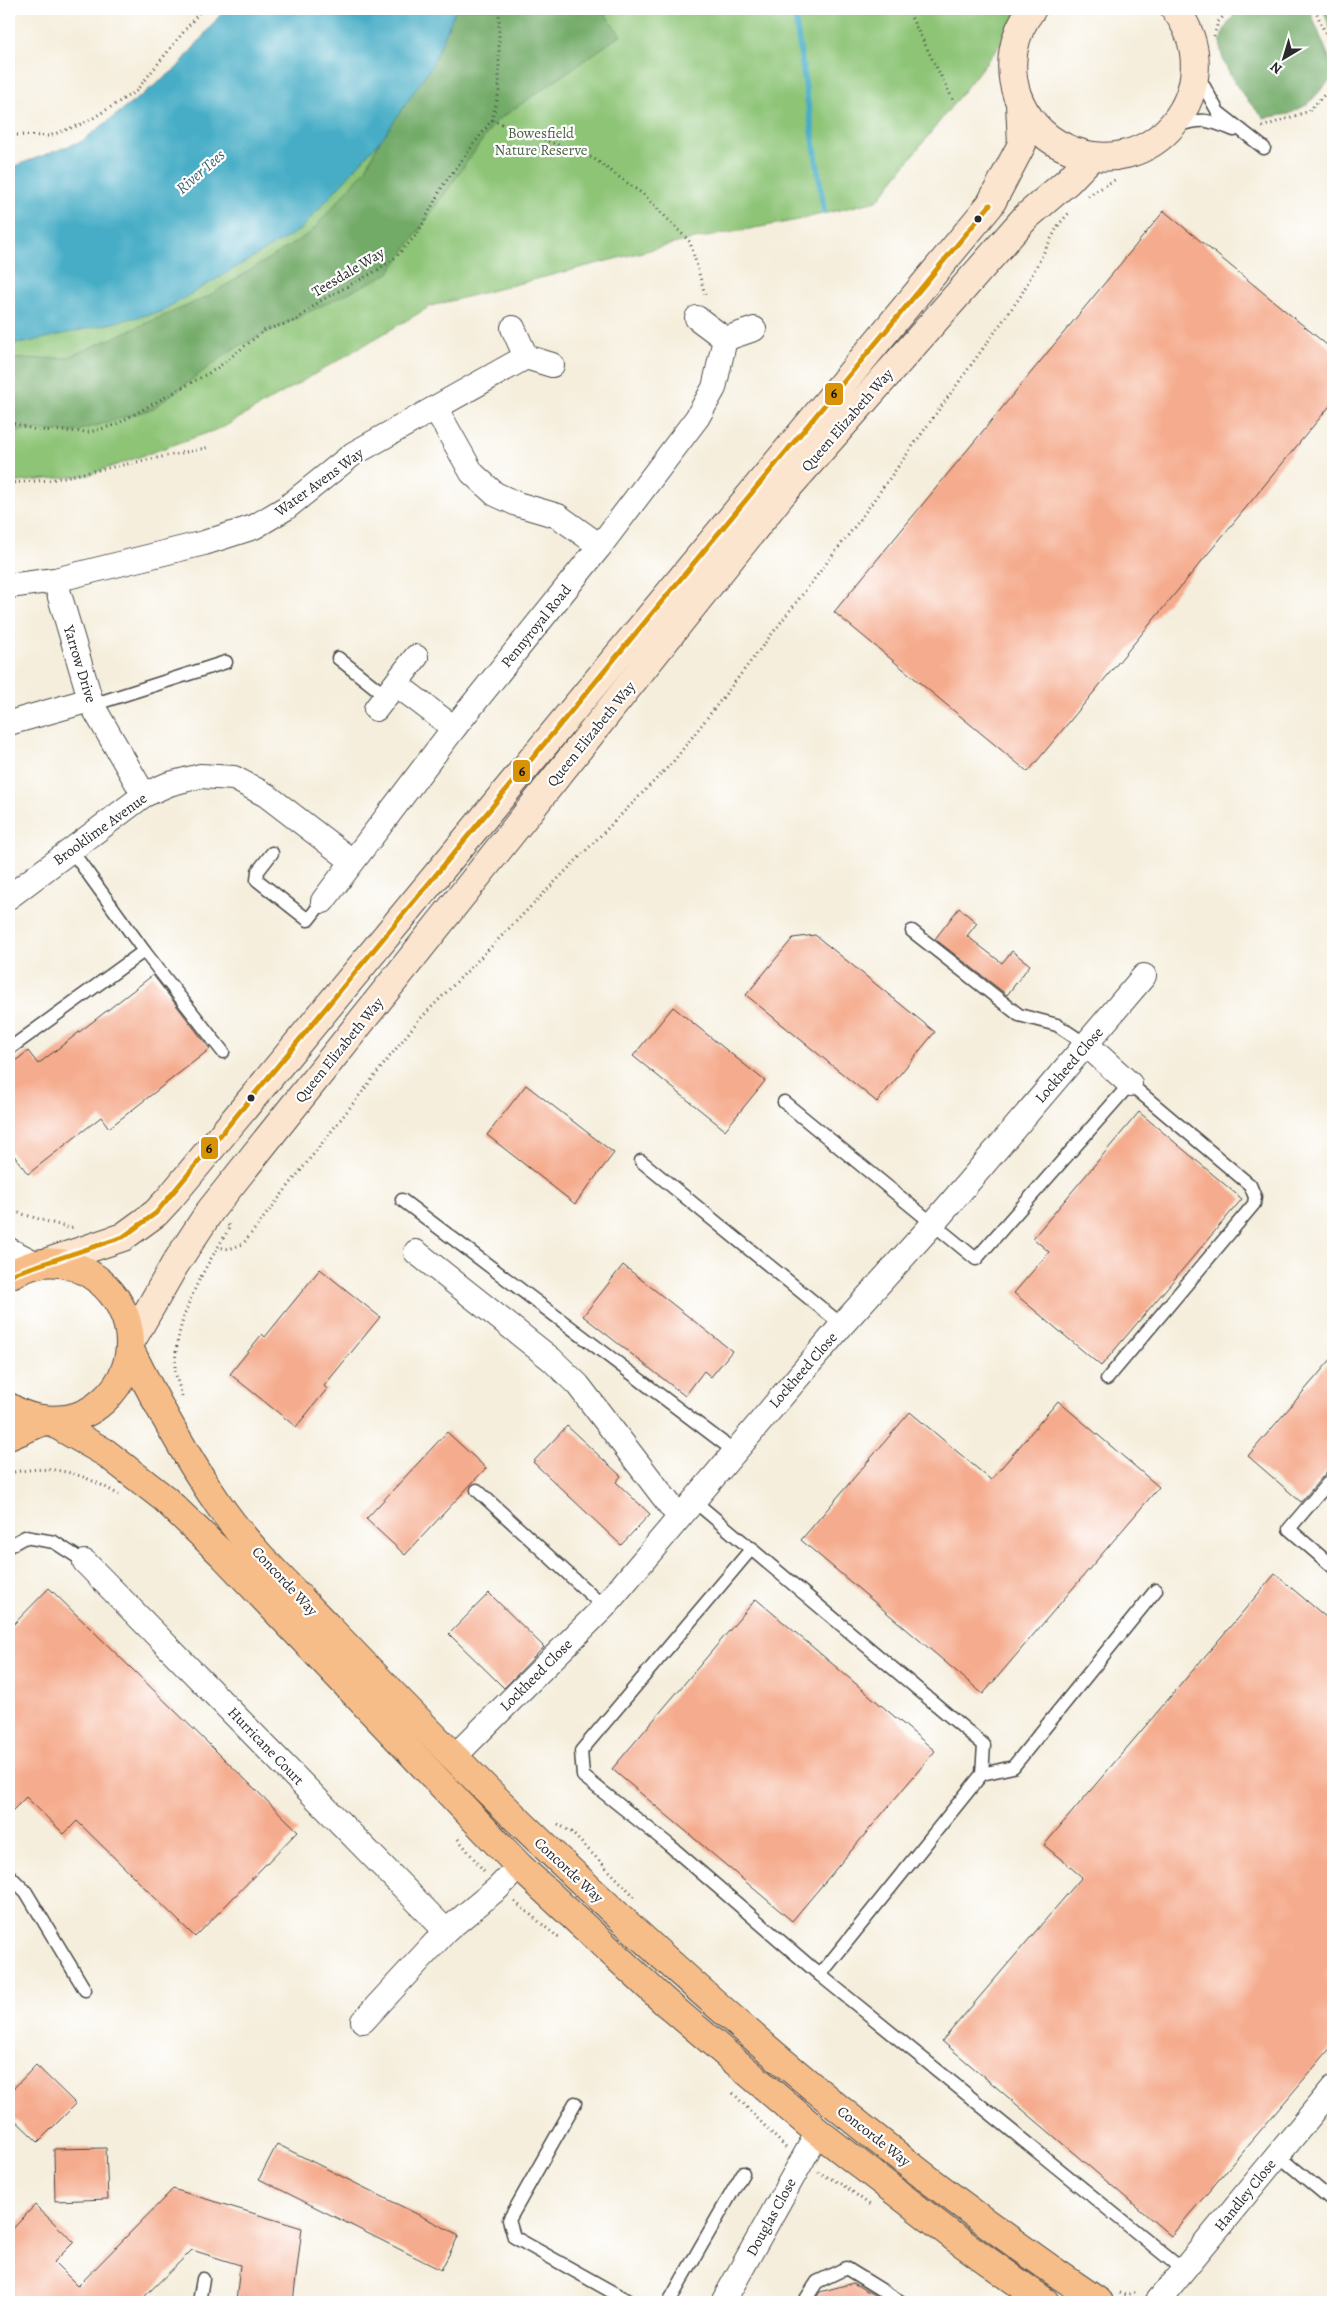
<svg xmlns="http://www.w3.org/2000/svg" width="1342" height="2311" font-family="Alegreya,serif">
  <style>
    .green { fill: #8dc476; stroke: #5c7850 }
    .forest { fill: #72aa67; stroke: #4e6a49 }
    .water { fill: #46adc6; stroke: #386c78 }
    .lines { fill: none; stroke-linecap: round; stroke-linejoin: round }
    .stream { stroke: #46adc6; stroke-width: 6 }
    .building { fill: #f5ab8d }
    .lane-casing { stroke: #494846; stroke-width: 15 }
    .street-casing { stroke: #494846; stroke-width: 26 }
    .secondary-casing { stroke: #494846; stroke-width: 30 }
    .primary-casing { stroke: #494846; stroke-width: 30 }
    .path { stroke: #494846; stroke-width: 3; stroke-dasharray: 1 4; stroke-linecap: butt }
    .lane { stroke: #fff; stroke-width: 12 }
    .street { stroke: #fff; stroke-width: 24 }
    .secondary { stroke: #fce5cf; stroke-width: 28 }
    .primary { stroke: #f7bd88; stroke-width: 28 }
    .bus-1-casing { stroke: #fff; stroke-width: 9 }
    .bus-1 { stroke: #d89406; stroke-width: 5 }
    .bus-dot { fill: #2b2b2b; stroke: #fff; stroke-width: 2 }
    .labels { text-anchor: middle; stroke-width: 4.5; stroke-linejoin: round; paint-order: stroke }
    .park-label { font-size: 15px; fill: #4d6145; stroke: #fff }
    .street-label { font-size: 15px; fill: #2b2b2b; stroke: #fff }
    .water-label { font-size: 16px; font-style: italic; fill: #365f69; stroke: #fff }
    .line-badge { stroke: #fff; stroke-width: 2 }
    .pale-badge-label { font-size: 14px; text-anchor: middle; font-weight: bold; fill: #111 }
  </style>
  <rect width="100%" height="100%" fill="#fff"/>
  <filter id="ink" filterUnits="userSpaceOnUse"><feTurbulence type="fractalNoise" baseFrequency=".02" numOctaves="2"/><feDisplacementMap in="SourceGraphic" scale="10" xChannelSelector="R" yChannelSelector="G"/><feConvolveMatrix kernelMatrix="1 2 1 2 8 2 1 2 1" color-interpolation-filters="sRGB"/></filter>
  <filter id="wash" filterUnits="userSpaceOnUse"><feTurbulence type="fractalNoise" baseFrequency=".0096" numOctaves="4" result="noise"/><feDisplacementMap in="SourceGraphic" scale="20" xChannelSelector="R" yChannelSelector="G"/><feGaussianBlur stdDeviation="1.12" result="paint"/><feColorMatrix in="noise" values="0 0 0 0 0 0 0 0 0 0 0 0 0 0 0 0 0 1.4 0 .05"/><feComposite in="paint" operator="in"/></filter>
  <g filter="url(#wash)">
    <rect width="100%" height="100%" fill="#f5eedc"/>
    <!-- green -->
    <path class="green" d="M456,9H1028L877,201L793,221L689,240L431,306L224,427L88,475L9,483V343H24Z"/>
    <!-- forest -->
    <g class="forest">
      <path d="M442,9H601L621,35L495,122L389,273L233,349L152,409L74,432L27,430L9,432V359L66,358L207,297L310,233L366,169Z"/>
      <path d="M1239,9H1309L1333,67V77L1308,104L1289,114L1264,118C1247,102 1216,64 1221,39C1223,28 1233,17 1239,9Z"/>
      <path d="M1323,9H1333V36Z"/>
    </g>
    <!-- water -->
    <path class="water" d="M225,9H456L432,65L384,136L300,230L160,312L24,343H9V168L82,141L177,68Z"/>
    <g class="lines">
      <!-- stream -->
      <path class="stream" d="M794,9L824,211"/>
    </g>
    <g id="blocks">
      <!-- building -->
      <g class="building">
        <path d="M1164,211L1333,350V402L1028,772L834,612Z"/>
        <path d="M959,908L977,923L967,936L1002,963L1012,951L1030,965L1007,995L935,939Z"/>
        <path d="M815,935L935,1032L877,1102L746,995L793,938Z"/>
        <path d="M153,975L210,1049L109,1128L101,1117L28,1174L9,1149V1066L28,1051L38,1064Z"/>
        <path d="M673,1007L765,1081L725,1130L633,1056Z"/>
        <path d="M526,1085L614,1153L575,1204L487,1135Z"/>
        <path d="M1139,1112L1242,1199L1101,1366L1014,1293L1049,1252L1033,1238Z"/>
        <path d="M623,1265L732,1351L711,1377L704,1371L685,1396L583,1316Z"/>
        <path d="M320,1269L380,1317L324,1386L327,1389L296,1427L230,1374L262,1334L265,1337Z"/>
        <path d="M1333,1357V1464L1301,1502L1248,1456Z"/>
        <path d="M1058,1401L1159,1487L983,1694L801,1540L910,1412L991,1480Z"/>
        <path d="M567,1426L621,1476L616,1482L650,1514L621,1545L533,1462Z"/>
        <path d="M447,1432L486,1468L405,1555L366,1519Z"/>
        <path d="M1275,1574L1333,1623V2045L1171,2236L942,2041L1082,1877L1044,1845Z"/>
        <path d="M49,1588L298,1831L195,1937L77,1821L64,1834L26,1797L9,1814V1629Z"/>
        <path d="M489,1593L544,1647L504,1688L449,1634Z"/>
        <path d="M756,1599L935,1751L792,1921L612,1769Z"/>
        <path d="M36,2065L76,2104L38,2142L9,2114V2093Z"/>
        <path d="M277,2144L459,2235L441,2270L259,2179Z"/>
        <path d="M106,2148L108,2199L55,2201L54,2149Z"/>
        <path d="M173,2189L302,2228L293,2302H236L240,2265L192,2250L139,2302H9V2233L35,2205L74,2242L54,2262L78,2286Z"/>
        <path d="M853,2283L886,2302H814L820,2292Z"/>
      </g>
    </g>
  </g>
  <g filter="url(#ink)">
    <use href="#blocks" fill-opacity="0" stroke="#494846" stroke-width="1"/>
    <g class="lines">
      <!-- lane casing -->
      <g class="lane-casing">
        <g id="lane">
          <path d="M1197,74L1218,112L1264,148"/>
          <path d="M1174,126C1204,118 1206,119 1234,130"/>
          <path d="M338,658L386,696"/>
          <path d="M92,705L226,662"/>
          <path d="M71,850L144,951L223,1052"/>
          <path d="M272,853L258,871L257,880L308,920L323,901"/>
          <path d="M912,931L1019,1015L1057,1025L1087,1045"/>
          <path d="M9,1049L144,951"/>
          <path d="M784,1102L976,1259L1130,1084L1250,1185L1255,1197L1254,1204L1107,1379"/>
          <path d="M641,1161L842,1325"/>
          <path d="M402,1200L734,1451"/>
          <path d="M1333,1477L1289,1529L1333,1567"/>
          <path d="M477,1490L604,1607"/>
          <path d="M693,1500L984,1745L982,1774L820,1975L1183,2270"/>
          <path d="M9,1546L25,1537L54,1542L85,1562"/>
          <path d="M752,1548L581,1751L583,1776L668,1844L820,1975"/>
          <path d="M982,1774L1013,1767L1156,1590"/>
          <path d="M9,1875L26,1892L85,1990"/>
          <path d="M575,2103L509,2220L514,2237L630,2302"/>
          <path d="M1278,2155L1333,2201"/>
          <path d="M199,2302L203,2279"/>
          <path d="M669,2302L743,2173"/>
          <path d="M804,2302L817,2282L846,2268L901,2302"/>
        </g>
      </g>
      <!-- street casing -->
      <g class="street-casing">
        <g id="street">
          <path d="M697,318L725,339L754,329"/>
          <path d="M513,328L526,357"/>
          <path d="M436,409L472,473L495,494L517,504L558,516L600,546"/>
          <path d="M55,580L92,705L144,795"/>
          <path d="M9,586L55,580L204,543L254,527L286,508L353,454L526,357L552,365"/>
          <path d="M396,684L454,728"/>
          <path d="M376,709L416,657"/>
          <path d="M9,723L90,700"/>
          <path d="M9,897L144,795L169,784L200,776L234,778L266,795L352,861"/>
          <path d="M323,901L454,728L600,546L697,418L714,388L725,339"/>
          <path d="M1087,1045L1130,1084"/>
          <path d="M9,1250L37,1264"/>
          <path d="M416,1252L551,1359L578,1385L679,1517"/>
          <path d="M85,1562L446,1931"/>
          <path d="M454,1757L604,1607L842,1325L932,1225L1144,976"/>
          <path d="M363,2021L446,1931L498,1888L519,1866"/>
          <path d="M723,2302L818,2132"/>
          <path d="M1157,2302L1333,2088"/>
        </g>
      </g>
      <!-- secondary casing -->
      <g class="secondary-casing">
        <g id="secondary">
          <path d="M1032,9C1013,33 1007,65 1017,95C1025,117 1042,137 1064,147C1151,189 1234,86 1175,9"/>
          <path d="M48,1262L123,1237L156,1213L169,1199L990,205L1022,144L1020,104"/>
          <path d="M130,1343L174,1266L210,1211L782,494L1026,217L1068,181L1092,156"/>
        </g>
      </g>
      <!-- primary casing -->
      <g class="primary-casing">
        <g id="primary">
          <path d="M9,1275C18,1271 28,1266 37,1264C54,1260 73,1264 88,1273C135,1301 146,1363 103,1401C93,1410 80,1417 66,1419C44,1421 28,1419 9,1407"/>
          <path d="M130,1350C157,1404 185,1456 219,1505C250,1550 292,1589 329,1628C380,1681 431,1734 483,1786C673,1974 877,2153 1099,2302"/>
          <path d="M50,1421L106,1453L165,1499L223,1555L519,1866L664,2001L818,2132L954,2237L1045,2302"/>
          <path d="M9,1436L44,1421"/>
        </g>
      </g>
      <!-- path -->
      <g class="path">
        <path d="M907,9L953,100"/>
        <path d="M1315,9L1333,52"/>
        <path d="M1214,36L1218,22L1230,9"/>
        <path d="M492,120L593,158L644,195L690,242L706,298"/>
        <path d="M1262,127L1309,111L1325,94L1333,92"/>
        <path d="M9,129L17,135L49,136L87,122L136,91L202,9"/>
        <path d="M1088,196L1116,179"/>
        <path d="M9,422L36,430L90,432L115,425L216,369L265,330L295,321L320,301L376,271L396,257L418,233L443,185L492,120L499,92V9"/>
        <path d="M9,483L50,480L210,447"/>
        <path d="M9,1210L69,1228L73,1227"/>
        <path d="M228,1225L230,1227L218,1247L229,1249L243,1244L417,1022L673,762L856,525L1020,297L1059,224L1070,212"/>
        <path d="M182,1396C180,1388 176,1378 175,1370C175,1325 195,1284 218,1247"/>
        <path d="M9,1473C53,1464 81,1472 119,1495"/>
        <path d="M558,1824L571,1832L635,1897"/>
        <path d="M458,1839L484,1871"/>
        <path d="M515,1902L560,1939"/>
        <path d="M733,2093L786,2148"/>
        <path d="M818,2172L843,2185L870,2205"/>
        <path d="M1119,2293L1125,2295L1137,2292"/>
      </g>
      <!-- lane -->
      <use href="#lane" class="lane"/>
      <!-- street -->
      <use href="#street" class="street"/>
      <!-- secondary -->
      <use href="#secondary" class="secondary"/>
      <!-- primary -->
      <use href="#primary" class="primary"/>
      <!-- bus-1 casing -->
      <g class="bus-1-casing">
        <path id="bus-1" d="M9,1275L123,1237L156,1213L990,205"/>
      </g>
      <!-- bus-1 -->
      <use href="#bus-1" class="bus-1"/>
    </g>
  </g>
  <!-- markers -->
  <g class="bus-dot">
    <circle cx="978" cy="219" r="4.5"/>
    <circle cx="251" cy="1098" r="4.5"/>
  </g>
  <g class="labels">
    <!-- park labels -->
    <g class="park-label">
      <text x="541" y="138">Bowesfield<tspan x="541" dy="17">Nature Reserve</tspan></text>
    </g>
    <!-- street labels -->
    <g class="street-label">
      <text transform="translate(348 272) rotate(-31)" y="5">Teesdale Way</text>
      <text transform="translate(847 420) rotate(-49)" y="5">Queen Elizabeth Way</text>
      <text transform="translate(319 482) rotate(-36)" y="5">Water Avens Way</text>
      <text transform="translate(536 626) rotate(-51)" y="5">Pennyroyal Road</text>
      <text transform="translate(80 664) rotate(73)" y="5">Yarrow Drive</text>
      <text transform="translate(591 734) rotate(-51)" y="5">Queen Elizabeth Way</text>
      <text transform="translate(100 829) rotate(-36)" y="5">Brooklime Avenue</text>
      <text transform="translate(339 1050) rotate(-51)" y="5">Queen Elizabeth Way</text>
      <text transform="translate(1069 1065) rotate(-49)" y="5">Lockheed Close</text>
      <text transform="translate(803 1370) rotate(-49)" y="5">Lockheed Close</text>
      <text transform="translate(285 1581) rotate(47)" y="5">Concorde Way</text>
      <text transform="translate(536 1675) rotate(-45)" y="5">Lockheed Close</text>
      <text transform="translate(266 1746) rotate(46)" y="5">Hurricane Court</text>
      <text transform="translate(569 1870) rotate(43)" y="5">Concorde Way</text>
      <text transform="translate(874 2136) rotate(38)" y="5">Concorde Way</text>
      <text transform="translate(1245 2195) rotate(-51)" y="5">Handley Close</text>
      <text transform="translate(771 2217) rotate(-61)" y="5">Douglas Close</text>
    </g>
    <!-- water labels -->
    <g class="water-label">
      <text transform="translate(200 171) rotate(-41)" y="6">River Tees</text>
    </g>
  </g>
  <g class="line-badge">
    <rect x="824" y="382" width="20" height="24" rx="5" fill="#d89406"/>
    <rect x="512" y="759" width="19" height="24" rx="5" fill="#d89406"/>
    <rect x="200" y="1136" width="19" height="24" rx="5" fill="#d89406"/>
  </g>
  <g class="pale-badge-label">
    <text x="834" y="398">6</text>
    <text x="522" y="776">6</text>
    <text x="209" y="1153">6</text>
  </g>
  <!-- margin -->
  <rect width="1342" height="2311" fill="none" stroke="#fff" stroke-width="30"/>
  <!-- north arrow -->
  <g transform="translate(1284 58) rotate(218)" stroke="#ffffff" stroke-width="4" paint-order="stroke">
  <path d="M0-4L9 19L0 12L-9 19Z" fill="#2b2b2b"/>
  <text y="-8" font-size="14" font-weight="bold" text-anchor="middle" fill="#2b2b2b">N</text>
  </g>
</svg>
